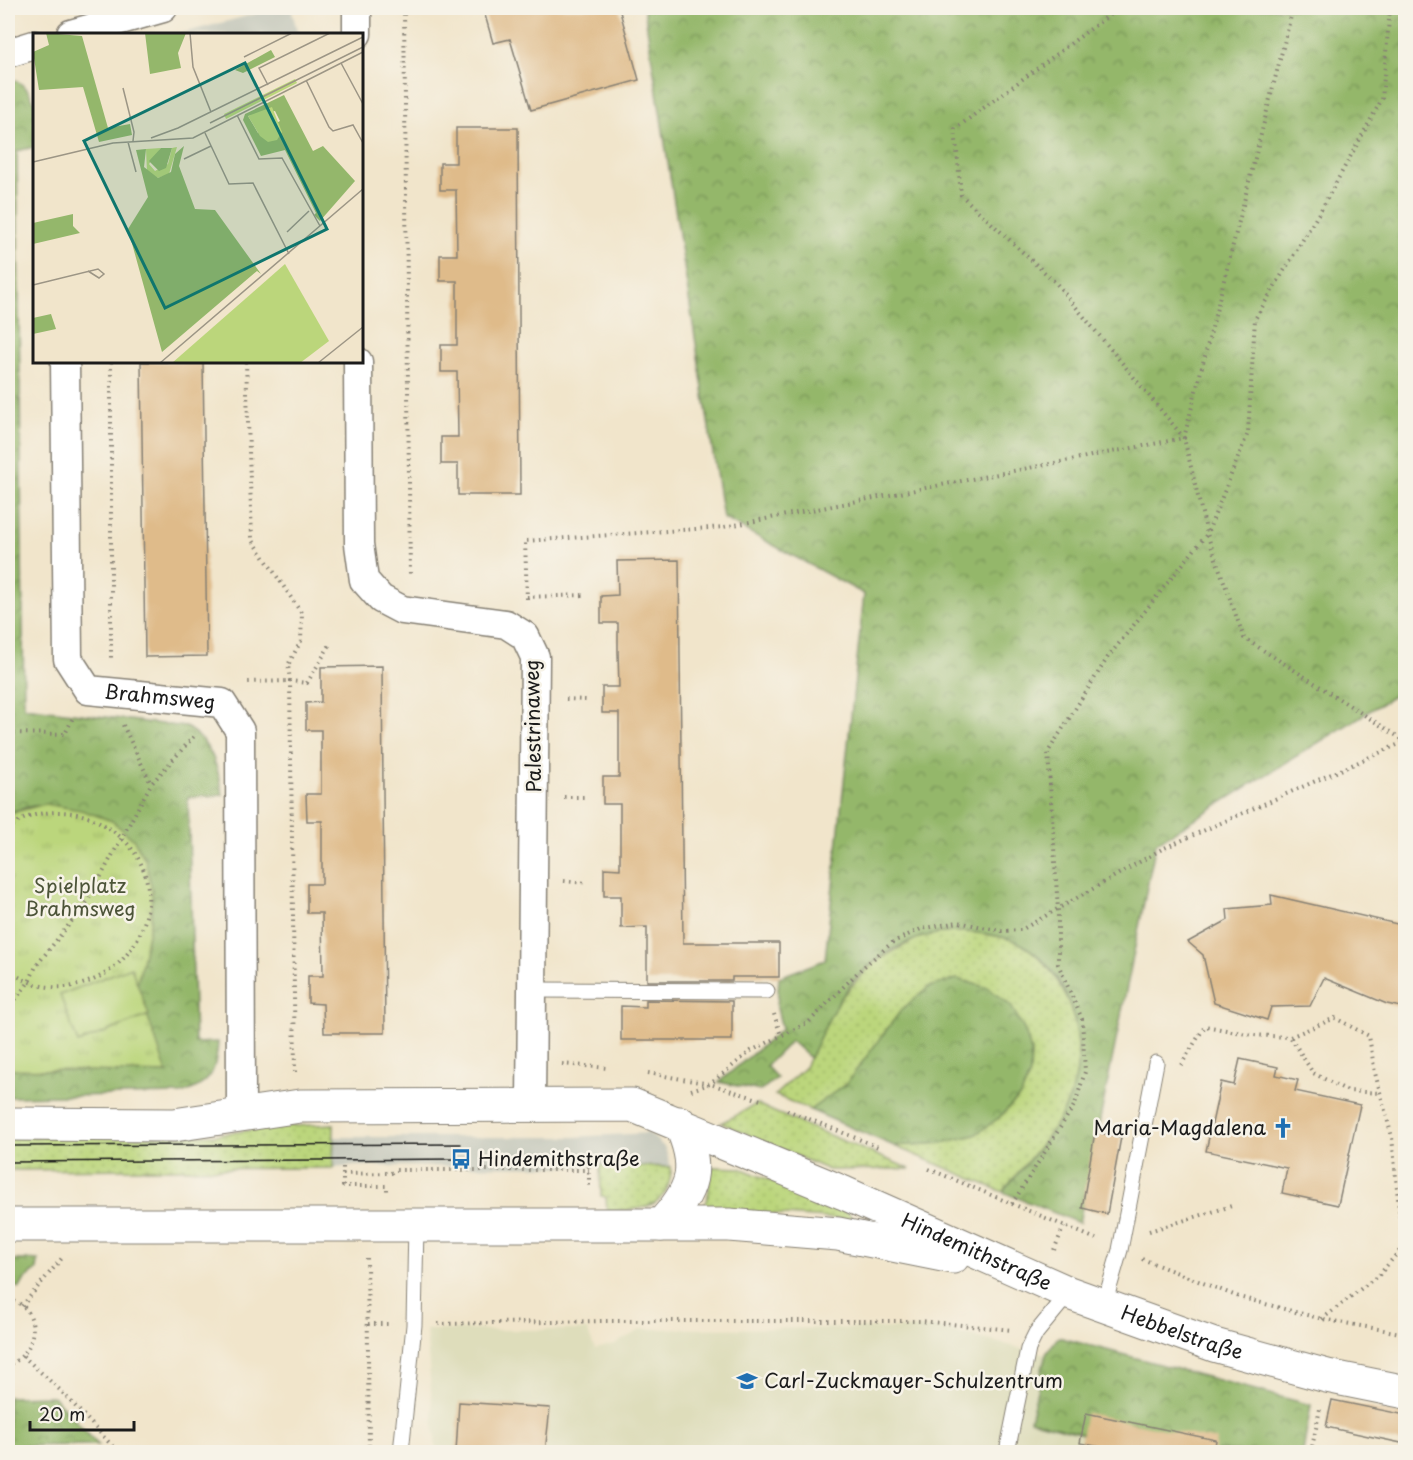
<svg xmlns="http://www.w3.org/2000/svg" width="1413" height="1460" font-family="'Playpen Sans',sans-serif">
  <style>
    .built { fill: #deddbb }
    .industrial { fill: #c3c6b9 }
    .grass { fill: url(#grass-dots); stroke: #6c794c; stroke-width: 1.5 }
    .forest { fill: url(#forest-crowns); stroke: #586a44; stroke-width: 1.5 }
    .park { fill: url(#park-tufts); stroke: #6c794c; stroke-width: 1.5 }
    .pitch { fill: #bbd67b; stroke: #6c794c; stroke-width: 1.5 }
    .building { fill: #dfbb8a }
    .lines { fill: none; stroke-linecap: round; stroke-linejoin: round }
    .service-casing { stroke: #868074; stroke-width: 17 }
    .minor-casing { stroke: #868074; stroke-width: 31 }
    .tertiary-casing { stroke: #868074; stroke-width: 35 }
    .path { stroke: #868074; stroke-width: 4; stroke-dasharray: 1.5 4.5; stroke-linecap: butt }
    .service { stroke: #fff; stroke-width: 15 }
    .minor { stroke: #fff; stroke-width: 28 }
    .tertiary { stroke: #fff; stroke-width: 33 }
    .tram { stroke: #1c1c1c; stroke-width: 1.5 }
    .labels { text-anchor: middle; stroke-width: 5; stroke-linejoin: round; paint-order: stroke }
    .street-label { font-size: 20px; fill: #1c1c1c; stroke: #f7f3e8 }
    .park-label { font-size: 20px; fill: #4c5438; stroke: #f7f3e8 }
    .poi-label { font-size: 20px; fill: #1c1c1c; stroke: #f7f3e8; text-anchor: start }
    .inset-road { fill: none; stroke: #9c9585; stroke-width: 1.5 }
    .view { fill: #0f766e; fill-opacity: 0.15; stroke: #0f766e; stroke-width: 3 }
    .inset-edge { fill: none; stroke: #1c1c1c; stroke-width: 3 }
  </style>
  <defs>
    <pattern id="grass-dots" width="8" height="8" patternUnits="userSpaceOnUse" patternTransform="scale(1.5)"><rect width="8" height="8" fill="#bbd67b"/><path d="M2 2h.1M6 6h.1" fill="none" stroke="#a0b76a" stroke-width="1.8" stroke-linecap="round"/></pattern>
    <pattern id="forest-crowns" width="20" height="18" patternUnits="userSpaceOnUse" patternTransform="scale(1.5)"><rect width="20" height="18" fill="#94b76b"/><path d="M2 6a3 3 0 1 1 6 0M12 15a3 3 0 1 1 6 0" fill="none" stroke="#789457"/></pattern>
    <pattern id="park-tufts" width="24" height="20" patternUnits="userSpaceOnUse" patternTransform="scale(1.5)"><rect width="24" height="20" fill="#bbd67b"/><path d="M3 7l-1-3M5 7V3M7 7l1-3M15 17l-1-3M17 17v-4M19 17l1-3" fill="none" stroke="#a0b76a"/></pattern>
  </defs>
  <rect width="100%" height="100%" fill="#f7f3e8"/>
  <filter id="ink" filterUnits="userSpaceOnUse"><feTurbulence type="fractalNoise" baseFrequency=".0167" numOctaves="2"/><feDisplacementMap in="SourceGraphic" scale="12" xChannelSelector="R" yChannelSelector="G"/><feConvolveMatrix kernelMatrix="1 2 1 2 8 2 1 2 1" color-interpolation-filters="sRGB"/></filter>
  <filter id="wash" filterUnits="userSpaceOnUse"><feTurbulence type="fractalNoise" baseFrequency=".008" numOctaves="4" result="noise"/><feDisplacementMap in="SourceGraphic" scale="24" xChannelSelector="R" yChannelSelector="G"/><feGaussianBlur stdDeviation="1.35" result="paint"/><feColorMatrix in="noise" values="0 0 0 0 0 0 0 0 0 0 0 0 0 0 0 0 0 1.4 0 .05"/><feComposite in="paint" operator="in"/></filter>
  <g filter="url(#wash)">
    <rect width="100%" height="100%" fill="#f1e5cb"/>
    <!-- built -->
    <path class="built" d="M937,1328L1046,1354L1086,1413L1227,1452H436L426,1330H587L595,1349L615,1344L642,1329Z"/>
    <!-- industrial -->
    <g class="industrial">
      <path d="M278,8H291L298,34H179Z"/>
      <path d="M649,1133L665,1148L671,1167L355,1166L333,1168L8,1170L333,1135L334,1137H574Z"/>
    </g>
    <!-- grass -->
    <g class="grass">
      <path d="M965,931C982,934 1002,935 1018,942C1031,948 1041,959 1049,969C1081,1010 1089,1069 1062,1115C1045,1142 1022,1167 1003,1192L894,1146L942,1143L867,1058L846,1084L810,1110L775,1095L805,1067L835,1004L874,962L923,935Z"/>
      <path d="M757,1104L774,1112L910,1169L829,1170L721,1123Z"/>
      <path d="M334,1124L333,1168L8,1170V1137L215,1135L274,1127Z"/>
      <path d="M600,1165L671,1167C671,1210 639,1210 607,1211L606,1197L601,1196Z"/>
      <path d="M712,1167L740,1168L849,1213L852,1220L703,1209L708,1195Z"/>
    </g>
    <!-- forest -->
    <g class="forest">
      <path d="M644,8H1405V689L1156,843L1079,1223L1003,1192C1027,1161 1060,1129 1072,1091C1089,1040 1070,971 1021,944C1011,938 997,936 986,934C945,927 909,936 875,961C842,985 827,1022 810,1058L791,1041L766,1066L777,1078L760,1091L719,1082L782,1029L777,1008L779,977L825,960L864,594L723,518Z"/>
      <path d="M16,80C43,98 34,117 34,147L17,151L24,707L186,727C213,744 217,765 223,795L188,797L195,1043L218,1042C216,1073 211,1084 181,1094L8,1097V1066L14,1069L166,1073L137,985L151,919L112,821C79,810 41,796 8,814V83Z"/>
      <path d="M957,979L988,988L1011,1006L1025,1031L1031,1051L1030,1074L1021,1095L1000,1117L975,1135L942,1143L894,1146L810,1110L846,1084L902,1009L929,987Z"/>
      <path d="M8,1260H38L37,1270L25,1279L20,1288L8,1285Z"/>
      <path d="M1058,1337L1311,1405L1303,1452H1151L1030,1420L1046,1354Z"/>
      <path d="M53,1396L98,1445L8,1446V1397Z"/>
    </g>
    <!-- park -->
    <path class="park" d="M45,804L81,810L112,821L134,840L145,859L152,889L151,919L137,985L167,1073L14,1069L8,1066V814Z"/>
    <!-- pitch -->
    <path class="pitch" d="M131,967L149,1015L78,1043L60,995Z"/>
    <g id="blocks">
      <!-- building -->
      <g class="building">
        <path d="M483,8H619L639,80L531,110L510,39L493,43Z"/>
        <path d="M456,128H518L520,495H458V464H441V437H458L457,372H441V345H457V281H440V255H457L456,190H440V163H456Z"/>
        <path d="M141,362H203L207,656L145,657Z"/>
        <path d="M679,560L683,943H779V977H732V981H647V927L621,928V896H604V868L620,869V804H603V777H619V713H602V687H619L618,652V623H601V596L618,595L617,561Z"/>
        <path d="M382,666L385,1033H324L323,1004L308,1003V976H323L322,913H307V884H322V821H307L306,794H321V730H306V703L321,702V667Z"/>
        <path d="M1271,895L1406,926V1008L1387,1004L1324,978L1310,1006L1271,1007L1267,1020L1214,1003L1203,955L1188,942L1228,920L1227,909L1272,905Z"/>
        <path d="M646,1000L732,1001V1040H621V1006L646,1007Z"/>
        <path d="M1240,1059L1278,1067L1276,1075L1298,1080L1295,1091L1360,1105L1338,1205L1282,1193L1287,1168L1206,1151L1221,1082L1234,1085Z"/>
        <path d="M1095,1132L1121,1137L1107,1214L1082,1208Z"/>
        <path d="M1332,1400L1406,1415V1444L1326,1427Z"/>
        <path d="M459,1402L550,1408L545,1452H456Z"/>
        <path d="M1086,1413L1216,1440L1214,1452H1126L1080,1443Z"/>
      </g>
    </g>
  </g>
  <g filter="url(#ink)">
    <use href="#blocks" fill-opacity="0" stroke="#868074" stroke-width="1.5"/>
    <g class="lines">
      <!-- service casing -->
      <g class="service-casing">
        <g id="service">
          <path d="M533,990L767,991"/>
          <path d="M1104,1305L1120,1250L1156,1063"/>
          <path d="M401,1452L414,1325L416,1225"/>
          <path d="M1007,1452L1028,1349L1036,1333L1069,1293"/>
        </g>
      </g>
      <!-- minor casing -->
      <g class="minor-casing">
        <g id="minor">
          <path d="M357,8V34"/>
          <path d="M71,34L163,8"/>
          <path d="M8,53L34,45"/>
          <path id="s1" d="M65,362L68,659L88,690L222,703L240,731L241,1114"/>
          <path d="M358,362L359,544L364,580L381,599L402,610L506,624L525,636L535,657L531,1104"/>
        </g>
      </g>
      <!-- tertiary casing -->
      <g class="tertiary-casing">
        <g id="tertiary">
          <path id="s2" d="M8,1124L174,1125L300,1106L632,1105L844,1193L1069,1293L1214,1345L1327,1376L1406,1392"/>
          <path d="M8,1225H729L838,1234L953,1257"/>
          <path d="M661,1225C694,1190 701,1168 680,1123"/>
        </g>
      </g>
      <!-- path -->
      <g class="path">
        <path d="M404,8L410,578"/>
        <path d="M1390,8L1382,99L1322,208L1255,319L1248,433L1207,534L1244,638L1405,741"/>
        <path d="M111,362V661"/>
        <path d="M246,362L252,539L302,614L301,641L288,665L290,681L247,682"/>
        <path d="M527,597L586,595"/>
        <path d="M527,599L525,541L724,527L1184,438L1056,283L961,195L955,129L1112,13L1142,8"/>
        <path d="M566,699L586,700"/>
        <path d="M123,725L151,784"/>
        <path d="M8,733L65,734L74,716"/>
        <path d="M564,797H587"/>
        <path d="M8,829C25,814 50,810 72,813C89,815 103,823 117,834C185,888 133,994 50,987C34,986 21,978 8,971"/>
        <path d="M564,881L587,883"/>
        <path d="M8,1009L29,982L36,966L87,902L151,784L196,734"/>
        <path d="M774,1014L781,1036"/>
        <path d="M1291,1038L1313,1073L1348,1091L1380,1093"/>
        <path d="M562,1064L608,1068"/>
        <path d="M1181,1065L1205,1026L1252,1035L1290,1037L1335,1018L1369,1036L1375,1073L1392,1137L1406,1281"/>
        <path d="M295,1072L290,681L307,683L331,643"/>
        <path d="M648,1073L710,1084L764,1101"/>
        <path d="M691,1090L710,1084L751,1051L809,1022L861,969L893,942L921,929L958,922L1002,931L1021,930L1162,849L1406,741"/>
        <path d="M787,1110L878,1147"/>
        <path d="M589,1166V1190"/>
        <path d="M343,1167V1186H387V1191"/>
        <path d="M929,1169L1096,1239"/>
        <path d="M343,1174L391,1173L396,1170H589"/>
        <path d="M1012,1204L1075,1104L1085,1072L1082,1019L1058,964V910L1048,752L1108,657L1207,534L1184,438L1293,8"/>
        <path d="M1149,1231L1235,1205"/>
        <path d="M1054,1250L1064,1226"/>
        <path d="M367,1258L369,1452"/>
        <path d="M1142,1259L1239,1297L1322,1319L1406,1334"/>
        <path d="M8,1299C44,1307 38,1354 8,1365"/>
        <path d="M22,1306L62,1258"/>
        <path d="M1322,1319L1380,1274L1401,1249"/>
        <path d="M368,1324H388"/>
        <path d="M438,1324L603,1321H921L1012,1330"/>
        <path d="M23,1356L60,1390L118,1452"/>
        <path d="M1311,1452L1320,1409"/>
      </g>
      <!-- service -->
      <use href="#service" class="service"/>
      <!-- minor -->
      <use href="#minor" class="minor"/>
      <!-- tertiary -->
      <use href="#tertiary" class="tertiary"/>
      <!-- tram -->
      <g class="tram">
        <path d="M8,1146L461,1144"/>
        <path d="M8,1162L461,1159"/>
      </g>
    </g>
  </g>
  <!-- icons -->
  <defs>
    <g id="church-bare" transform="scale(1.62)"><path d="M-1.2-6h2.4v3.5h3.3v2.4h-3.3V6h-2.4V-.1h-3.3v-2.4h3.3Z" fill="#1f6fb2" stroke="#f7f3e8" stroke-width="2.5" paint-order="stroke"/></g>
    <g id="bus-bare" transform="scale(1.62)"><path d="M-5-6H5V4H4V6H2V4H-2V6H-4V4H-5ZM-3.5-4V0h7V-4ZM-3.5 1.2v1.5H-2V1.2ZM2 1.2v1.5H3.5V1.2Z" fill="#1f6fb2" stroke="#f7f3e8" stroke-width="2.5" paint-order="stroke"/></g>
    <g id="school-bare" transform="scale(1.62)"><path d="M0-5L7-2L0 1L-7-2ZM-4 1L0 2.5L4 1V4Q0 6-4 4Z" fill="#1f6fb2" stroke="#f7f3e8" stroke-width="2.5" paint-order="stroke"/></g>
  </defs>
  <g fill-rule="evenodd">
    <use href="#church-bare" x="1283" y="1128"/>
    <use href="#bus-bare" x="461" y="1159"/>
    <use href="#school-bare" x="747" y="1381"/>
  </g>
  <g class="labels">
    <!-- street labels -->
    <g class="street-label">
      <text dy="7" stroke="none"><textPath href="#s1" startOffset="406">Brahmsweg</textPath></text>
      <text transform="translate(533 726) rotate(-91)" y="7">Palestrinaweg</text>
      <text dy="7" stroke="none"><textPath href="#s2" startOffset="1000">Hindemithstraße</textPath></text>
      <text dy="7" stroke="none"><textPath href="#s2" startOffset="1221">Hebbelstraße</textPath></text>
    </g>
    <!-- park labels -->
    <g class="park-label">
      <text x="80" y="893">Spielplatz<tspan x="80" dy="23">Brahmsweg</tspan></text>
    </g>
    <!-- poi labels -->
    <g class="poi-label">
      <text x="1266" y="1135" text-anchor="end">Maria-Magdalena</text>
      <text x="478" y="1166">Hindemithstraße</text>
      <text x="764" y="1388">Carl-Zuckmayer-Schulzentrum</text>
    </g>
  </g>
  <!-- overview -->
  <g transform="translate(33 33)">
    <rect width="330" height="330" fill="#f1e5cb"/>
    <path d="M262,46L264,50L193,86L191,81ZM144,114L136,141L125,145L114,139L113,116L128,115L116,131L122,138L135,131L139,115Z" fill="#bbd67b"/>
    <path d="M13,0L49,3L75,95L97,91L99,102L66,109L50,54L6,57L0,19L16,12ZM112,0H153L145,20L148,35L117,41ZM238,17L242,24L210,40L202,37ZM251,62L280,118L290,113L322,148L287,188L281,182L283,180L252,117L228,123L210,87L212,81ZM242,78L247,88L225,100L215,83ZM151,113L146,133L162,176L182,177L228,241L224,238L129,319L95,196L115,164L103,117L113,116L111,134L125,145L138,139L142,121ZM128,115H139L133,135L126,138L116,128ZM40,181V193L47,200L0,211V190ZM18,281L23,296L0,301V285Z" fill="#94b76b" fill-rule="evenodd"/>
    <path d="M239,74L249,99L244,107L235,109L227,103L215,83Z" fill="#bbd67b"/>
    <path d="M252,231L296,308L267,330H139Z" fill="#bbd67b"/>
    <path class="inset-road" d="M157,0L160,34L178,79M211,24L259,0M308,30L330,71M273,47L296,94L300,98L320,92L330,110M235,52L226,35L297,0M90,55L101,99L100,108M204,82L226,126L249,125L287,193M177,90L330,14M172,100L196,151L220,150L256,221M118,105L145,95L330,4M95,109L103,139M151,126L178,113M0,129L80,110L160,105L330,19M254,199L276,178M0,252L65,236L71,241L66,245L55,238M127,330L330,156M285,330L330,294"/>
    <path class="view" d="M212,30L294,196L132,275L51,108Z"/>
    <rect width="330" height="330" class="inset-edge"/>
  </g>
  <!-- margin -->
  <rect width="1413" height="1460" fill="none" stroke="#f7f3e8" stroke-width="30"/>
  <!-- scale -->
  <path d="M30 1421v9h104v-9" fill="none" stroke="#1c1c1c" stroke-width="3"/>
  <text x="39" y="1421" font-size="18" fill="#1c1c1c" stroke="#f7f3e8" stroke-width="4.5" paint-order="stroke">20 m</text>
</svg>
